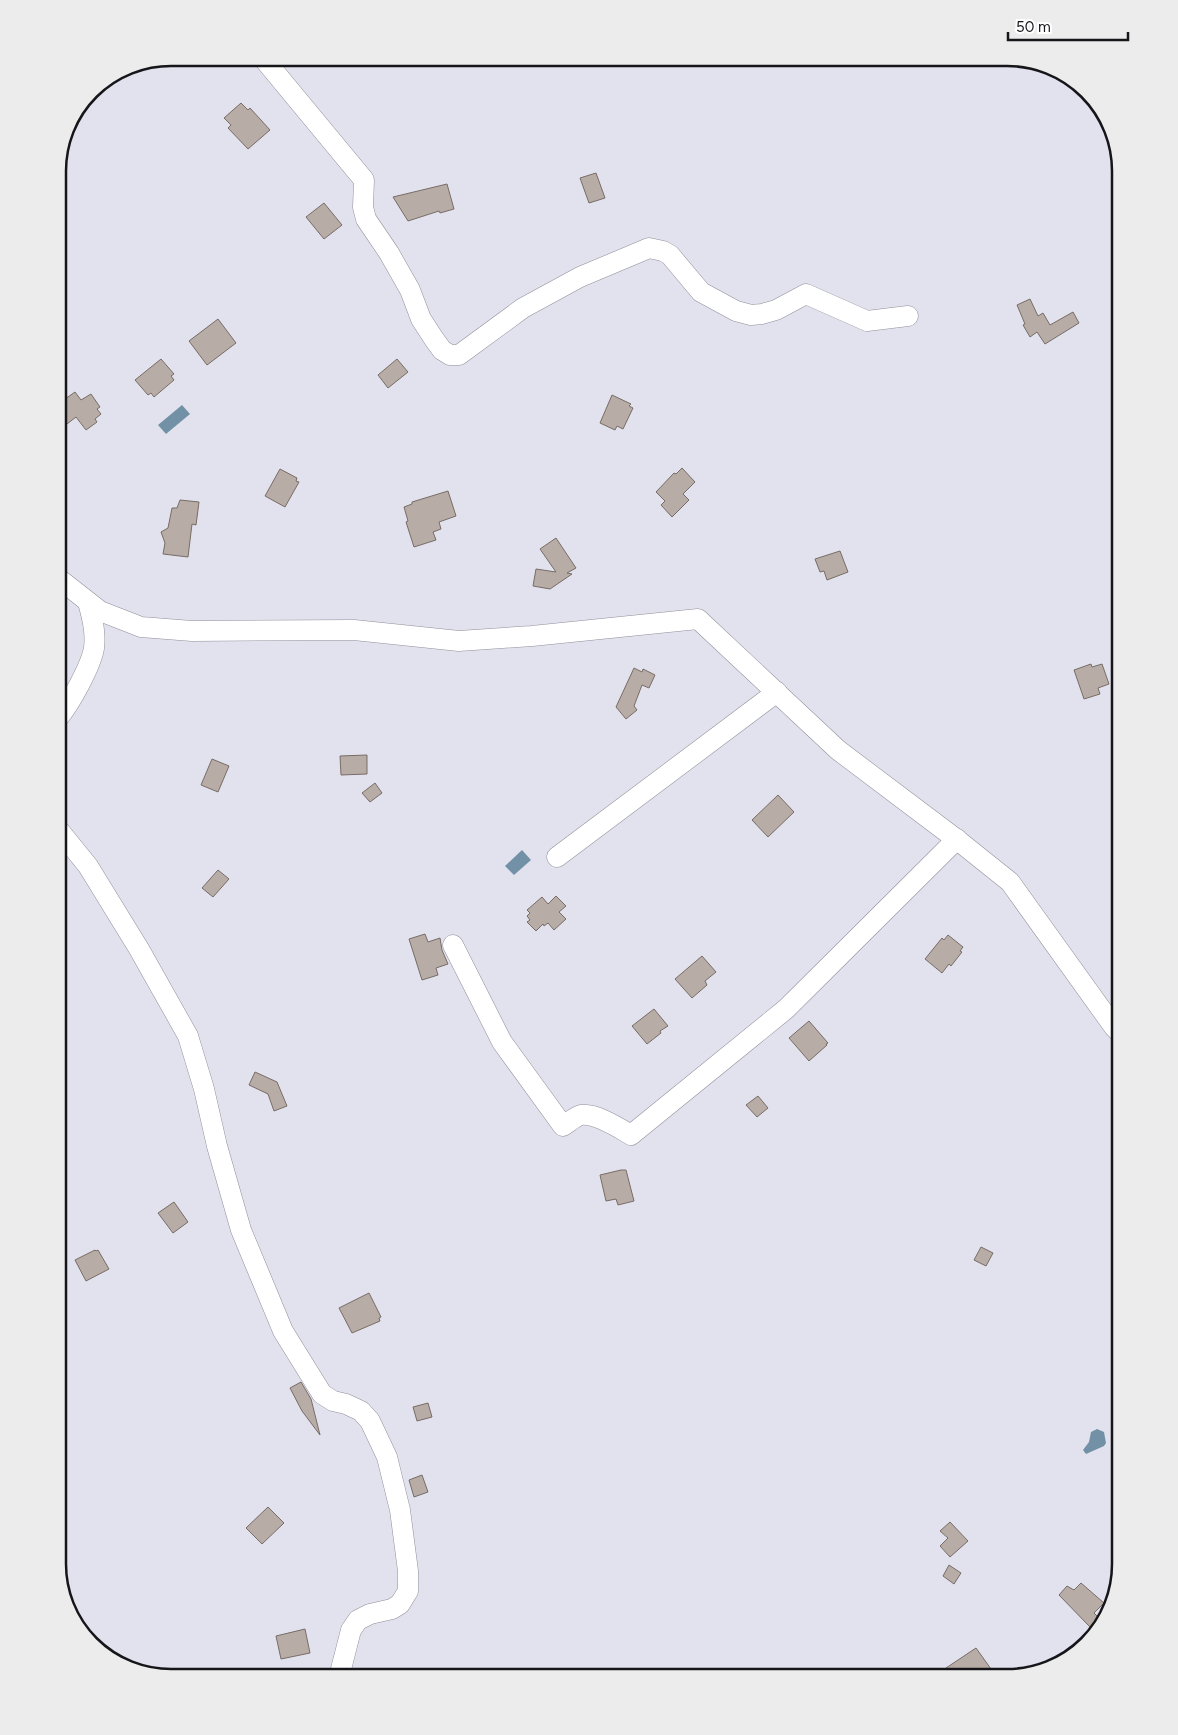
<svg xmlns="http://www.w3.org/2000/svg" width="1178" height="1735" font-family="Figtree,sans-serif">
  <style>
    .water { fill: #7291a6 }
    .building { fill: #b8aca6; stroke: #776c66 }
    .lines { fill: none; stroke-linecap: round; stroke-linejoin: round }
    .minor-casing { stroke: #908f9b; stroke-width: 21 }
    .minor { stroke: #fff; stroke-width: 20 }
    .rim { fill: none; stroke: #16161a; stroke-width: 2.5 }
  </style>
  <rect width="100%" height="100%" fill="#e2e2ee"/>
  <!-- water -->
  <g class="water">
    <path d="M182,405L190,414L166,434L158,425Z"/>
    <path d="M522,850L531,860L514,875L505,866Z"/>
    <path d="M1097,1429L1104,1432L1106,1443L1104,1446L1086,1454L1083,1450L1089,1442L1091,1432Z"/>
  </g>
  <!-- building -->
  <g class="building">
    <path d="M241,103L248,110L250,108L270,130L248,149L228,128L231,125L224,118Z"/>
    <path d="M596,173L605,198L589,203L580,178Z"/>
    <path d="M447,184L454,209L440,213L439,211L408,221L393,197Z"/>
    <path d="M324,203L342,225L324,239L306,217Z"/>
    <path d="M1030,299L1038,316L1043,313L1050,325L1073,312L1079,323L1045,344L1037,332L1030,337L1023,325L1025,324L1017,305Z"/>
    <path d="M218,319L236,343L207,365L189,341Z"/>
    <path d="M161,359L174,374L171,376L174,380L154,397L151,393L148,395L135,380Z"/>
    <path d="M397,359L408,372L388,388L378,375Z"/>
    <path d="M75,392L81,400L91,394L100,407L97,409L101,414L95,419L97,422L86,430L76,417L58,431V404Z"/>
    <path d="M612,395L631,404L629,406L633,408L623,429L617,426L615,430L600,423Z"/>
    <path d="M682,468L695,482L683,494L689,500L672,517L661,505L665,501L656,492L674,473L676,474Z"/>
    <path d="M280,469L297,478L296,481L299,482L285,507L265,496Z"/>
    <path d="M448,491L456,516L439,522L441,529L433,532L436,540L414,547L406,522L408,521L404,507L412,504V502Z"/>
    <path d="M180,500L199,502L196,525L192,524L188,557L163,554L165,543L161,532L168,528L172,508H177Z"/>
    <path d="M556,538L576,568L567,573L572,574L550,589L533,586L536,569L556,572L540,549Z"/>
    <path d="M840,551L848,572L827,580L824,571L820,572L815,559Z"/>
    <path d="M1091,664L1092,667L1102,664L1109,684L1098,688L1100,694L1084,699L1074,670Z"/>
    <path d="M634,668L642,672L643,669L655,675L649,688L642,685L634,706L637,710L626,719L616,707Z"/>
    <path d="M367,755V774L341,775L340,756Z"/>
    <path d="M212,759L229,766L218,792L201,785Z"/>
    <path d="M375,783L382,793L370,802L362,793Z"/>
    <path d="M778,795L794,812L768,837L752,820Z"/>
    <path d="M218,870L229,879L213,897L202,888Z"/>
    <path d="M556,896L566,906L559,912L566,919L554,930L548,923L544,926L543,924L536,931L527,922L530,920L527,916L530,913L527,910L542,897L548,904Z"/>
    <path d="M425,934L428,942L440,938L442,950L448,964L436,968L438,975L422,980L409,939Z"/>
    <path d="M948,935L963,947L960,951L962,952L951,966L949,964L942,973L925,959L942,938L944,940Z"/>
    <path d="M702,956L716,972L705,981L707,985L692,998L675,979Z"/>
    <path d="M654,1009L668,1026L660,1031L661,1033L647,1044L632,1026Z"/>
    <path d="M809,1021L828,1043L826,1044L827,1045L809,1061L789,1038Z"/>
    <path d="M255,1072L277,1082L287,1106L274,1111L268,1094L249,1085Z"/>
    <path d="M758,1096L768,1108L757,1117L746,1105Z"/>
    <path d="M621,1170H626L634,1201L618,1205L616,1199L606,1201L600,1175Z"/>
    <path d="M174,1202L188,1222L173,1233L158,1213Z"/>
    <path d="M981,1247L993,1253L986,1266L974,1260Z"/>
    <path d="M95,1250L96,1251L98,1250L109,1269L86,1281L75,1260Z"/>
    <path d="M369,1293L381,1317L379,1318L380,1321L352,1333L339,1308Z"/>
    <path d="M301,1382L311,1399L320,1435L302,1411L290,1388Z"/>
    <path d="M428,1403L432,1417L417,1421L413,1407Z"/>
    <path d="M422,1475L428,1492L414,1497L409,1480Z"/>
    <path d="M268,1507L284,1523L262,1544L246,1528Z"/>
    <path d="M950,1522L968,1541L950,1557L940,1546L948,1538L940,1531Z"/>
    <path d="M949,1565L961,1573L954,1584L943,1576Z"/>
    <path d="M1081,1583L1104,1603L1094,1613L1099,1618L1090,1627L1059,1595L1067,1586L1074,1590Z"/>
    <path d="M305,1629L310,1653L281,1659L276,1636Z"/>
    <path d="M976,1648L991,1669L979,1677H952L946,1668Z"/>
  </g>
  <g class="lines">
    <!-- minor casing -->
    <g class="minor-casing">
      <g id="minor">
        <path d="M263,58L364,180L363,207L366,219L389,253L410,290L421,319L434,339L442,350L450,355H459L523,308L580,277L649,248L663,251L670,255L701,292L736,311L751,315L762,314L776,310L806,294L867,321L908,316"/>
        <path d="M58,578L100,611L141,627L192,631L354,630L459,641L532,636L698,619L838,750L960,842L1010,882L1114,1027L1120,1033"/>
        <path d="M58,718C70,704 91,666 94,648C96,632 92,617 88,602"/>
        <path d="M58,829L88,866L139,949L188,1036L204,1089L217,1146L241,1230L283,1331L322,1394L333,1401L346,1404L361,1411L370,1421L387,1457L400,1510L408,1571V1591L400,1604L392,1609L370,1614L358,1620L351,1630L339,1677"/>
        <path d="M557,857L777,692"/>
        <path d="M453,945L502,1042L563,1126C568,1123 576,1116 581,1115C596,1113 619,1128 631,1135L786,1009L957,839"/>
      </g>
    </g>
    <!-- minor -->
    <use href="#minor" class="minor"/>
  </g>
  <!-- crop -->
  <path d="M0 0H1178V1735H0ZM171 66H1007A105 105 0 0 1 1112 171V1564A105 105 0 0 1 1007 1669H171A105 105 0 0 1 66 1564V171A105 105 0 0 1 171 66Z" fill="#ececed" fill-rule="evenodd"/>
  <path class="rim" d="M171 66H1007A105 105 0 0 1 1112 171V1564A105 105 0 0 1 1007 1669H171A105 105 0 0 1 66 1564V171A105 105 0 0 1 171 66Z"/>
  <!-- scale -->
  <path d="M1008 32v8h120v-8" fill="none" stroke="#16161a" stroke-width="2.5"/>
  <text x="1016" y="32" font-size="15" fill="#16161a" stroke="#ffffff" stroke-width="4" paint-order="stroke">50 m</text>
</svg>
